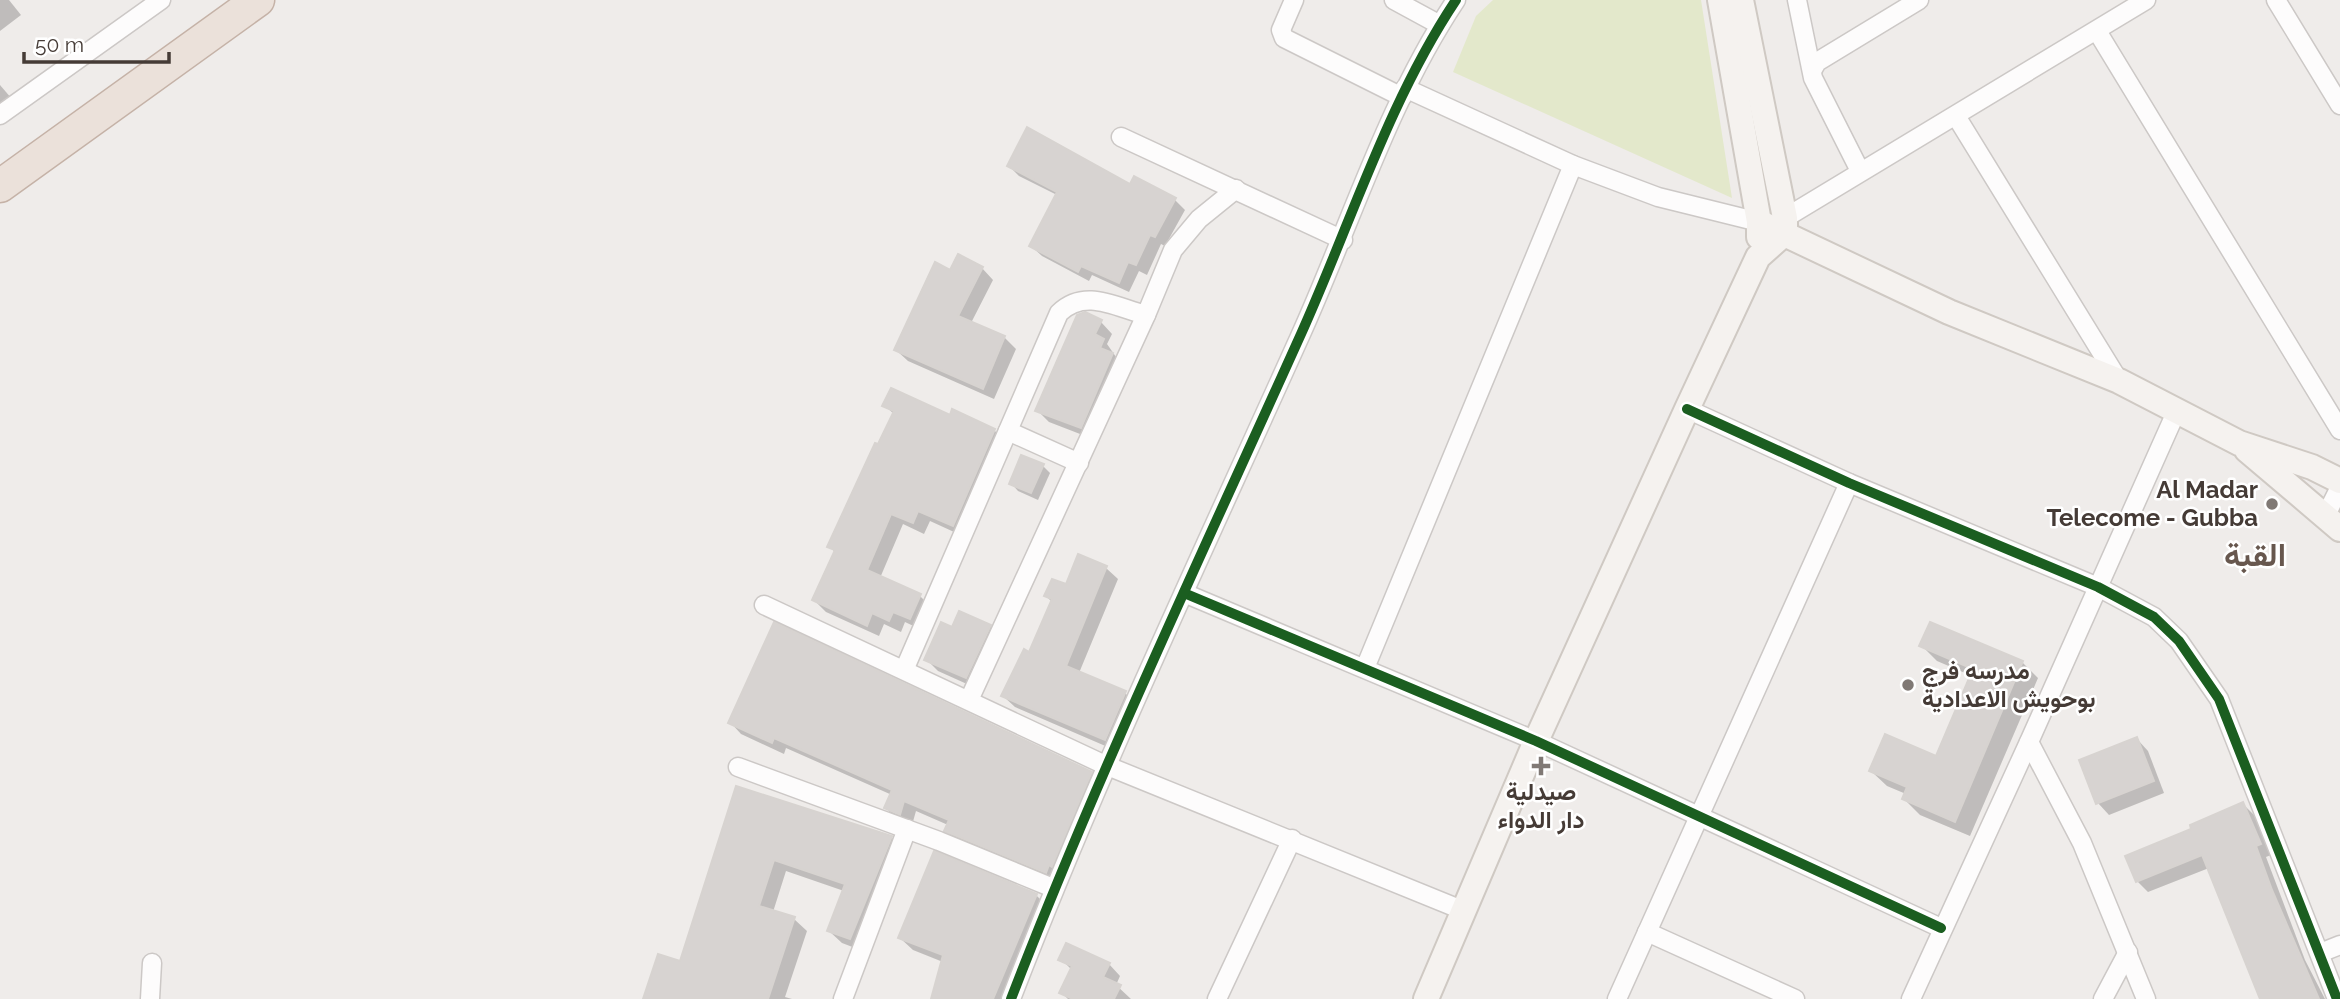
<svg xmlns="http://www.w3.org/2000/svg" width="2340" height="999" font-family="Raleway,Vazirmatn,sans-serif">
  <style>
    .green { fill: #e3e8cb }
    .shadow { fill: #0003 }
    .building { fill: #d7d3d1; stroke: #d7d3d0; stroke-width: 2 }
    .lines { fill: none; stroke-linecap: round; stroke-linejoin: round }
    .street-casing { stroke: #ccc8c6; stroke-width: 21 }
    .secondary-casing { stroke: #cfc9c3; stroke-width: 28 }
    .highway-casing { stroke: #c5b2a7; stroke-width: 35 }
    .street { stroke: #fdfcfc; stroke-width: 18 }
    .secondary { stroke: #f5f2ef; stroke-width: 24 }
    .highway { stroke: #ebe1da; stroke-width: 32 }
    .cycleway-casing { stroke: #fff; stroke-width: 15 }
    .cycleway { stroke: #1b5e20; stroke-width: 10 }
    .poi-dot { fill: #807975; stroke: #fff; stroke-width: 2.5 }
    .labels { text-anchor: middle; stroke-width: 5; stroke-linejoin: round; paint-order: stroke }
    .poi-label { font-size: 24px; font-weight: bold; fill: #453b36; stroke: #fff; text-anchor: end }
    .district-label { font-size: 32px; font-weight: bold; fill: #67574e; stroke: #fff }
  </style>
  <rect width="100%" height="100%" fill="#efecea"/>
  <!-- green -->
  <path class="green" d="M1493,0H1701L1732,198L1453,72L1476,16Z"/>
  <!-- shadow -->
  <g class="shadow">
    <path d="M0,0H9L21,15L0,31Z"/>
    <path d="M0,85L12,99L0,108Z"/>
    <path d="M1009,166L1131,187L1174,199L1185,210L1165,246L1161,244L1147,275L1139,271L1129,292L1092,275L1089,281L1042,256L1031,246L1057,195L1019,176Z"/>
    <path d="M982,268L993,280L971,323L1004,337L1016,349L994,399L908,361L896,350Z"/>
    <path d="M1101,322L1112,334L1107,344L1123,367L1093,439L1049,422L1037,410Z"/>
    <path d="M884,405L951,417L994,430L1006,442L965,537L930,521L924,534L903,524L880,578L920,596L932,608L922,630L905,622L901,632L884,624L879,636L826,612L814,600L836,553L829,546L894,414Z"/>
    <path d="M1043,466L1050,473L1038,500L1018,491L1011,483Z"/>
    <path d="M1079,557L1106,568L1118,579L1079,673L1125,693L1137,705L1117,751L1015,707L1003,696L1030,654L1052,602L1046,596L1067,587Z"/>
    <path d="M990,626L1002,638L978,689L938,671L926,659L953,629Z"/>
    <path d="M1922,646L2022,662L2038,678L1970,836L1920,815L1904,799L1906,794L1887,786L1871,771L1937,758L1972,676L1937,661Z"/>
    <path d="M730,722L1091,773L1103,785L1057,883L957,842L946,830L948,825L916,811L912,825L897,820L886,808L892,795L786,748L784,754L741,734Z"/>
    <path d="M2137,739L2148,751L2164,793L2109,815L2098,803Z"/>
    <path d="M738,788L891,837L904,850L863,951L842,943L829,931L844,891L786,871L773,912L794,919L807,931L785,997L792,999H645L682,964Z"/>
    <path d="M2243,804L2254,815L2271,855L2266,857L2305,960L2325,999H2267L2209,868L2148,892L2137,881L2193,830Z"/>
    <path d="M1036,895L1049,908L1009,999H933L943,962L913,950L900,938Z"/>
    <path d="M1061,959L1109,964L1120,976L1116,985L1131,999H1068L1061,992L1072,970Z"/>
  </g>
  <!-- building -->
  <g class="building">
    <path d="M1027,127L1130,184L1134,176L1176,198L1155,237L1150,235L1136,265L1128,262L1119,283L1081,266L1078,272L1029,246L1057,192L1007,166Z"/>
    <path d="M958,254L983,267L958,316L1005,336L983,389L894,350L935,262L950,270Z"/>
    <path d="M1085,312L1102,320L1095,334L1104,339L1100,348L1113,353L1081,428L1035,411L1077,315Z"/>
    <path d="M891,388L950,415L952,409L995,429L953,526L918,511L913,523L891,514L867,570L921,594L910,619L893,612L889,621L872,613L867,626L812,600L835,550L827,547L875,443L878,444L894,411L882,406Z"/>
    <path d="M1021,455L1044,464L1031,493L1009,484Z"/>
    <path d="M1078,554L1107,566L1066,666L1126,691L1105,740L1001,696L1024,649L1029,652L1052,599L1044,596L1052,579L1066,584Z"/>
    <path d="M959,611L991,625L966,678L924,660L941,622L952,627Z"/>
    <path d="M774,622L1092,772L1052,867L1049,865L1046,873L944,831L949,820L904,801L900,815L884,808L892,790L774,738L772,743L728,723Z"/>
    <path d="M1930,622L2023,661L1955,822L1902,799L1907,787L1869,771L1885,734L1936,756L1973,669L1919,646Z"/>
    <path d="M2137,737L2154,781L2096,804L2079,760Z"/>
    <path d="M736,786L892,836L850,939L827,931L845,884L774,860L759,906L795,917L768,999H643L658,954L680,961Z"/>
    <path d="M2243,802L2261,844L2256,846L2272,890L2319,999H2260L2202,855L2136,882L2125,856L2191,829L2190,825Z"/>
    <path d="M934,851L1037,894L993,999H931L943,955L898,938Z"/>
    <path d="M1066,943L1110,963L1103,977L1121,985L1114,999H1073L1059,993L1072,966L1058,960Z"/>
  </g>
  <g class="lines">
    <!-- street casing -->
    <g class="street-casing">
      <g id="street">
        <path d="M1294,0L1281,30L1284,38L1402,97"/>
        <path d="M1394,0L1440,25"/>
        <path d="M1797,0L1813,78L1860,171"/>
        <path d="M2276,0L2340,105"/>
        <path d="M2097,31L2340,430"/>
        <path d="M1813,69L1817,62L1919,0"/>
        <path d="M1405,88L1573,165L1658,197L1759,222"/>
        <path d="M0,115L161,0"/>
        <path d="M1956,116L2119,381"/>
        <path d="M1121,137L1343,240"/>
        <path d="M1785,218L2146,0"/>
        <path d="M1687,409L1849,483L2098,587L2154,617L2179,641L2219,699L2337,999"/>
        <path d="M1008,431L1079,463"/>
        <path d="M2326,515L2340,487"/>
        <path d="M1184,593L1536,741L1941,928"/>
        <path d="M764,605L1105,765L1462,910"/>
        <path d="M905,668L1059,313C1085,288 1115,307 1146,315"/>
        <path d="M1365,668L1573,165"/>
        <path d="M969,700L1146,315L1173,250L1199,219L1236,189"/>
        <path d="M2029,742L2082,843L2146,999"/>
        <path d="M738,767L939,841L1053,888"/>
        <path d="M1647,932L1795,999"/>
        <path d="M2320,953L2340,945"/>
        <path d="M150,999L152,963"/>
        <path d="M843,999L907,829"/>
        <path d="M1011,999C1098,773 1202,554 1301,334C1351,223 1388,102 1456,0"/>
        <path d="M1217,999L1292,839"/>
        <path d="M1617,999L1849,483"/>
        <path d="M1911,999L2029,742L2177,410"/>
        <path d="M2103,999L2128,952"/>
      </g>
    </g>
    <!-- secondary casing -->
    <g class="secondary-casing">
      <g id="secondary">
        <path d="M1720,0L1759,222V237"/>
        <path d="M1759,222L1949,312L2119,381L2239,443L2312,467L2340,481"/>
        <path d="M2247,450L2340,529"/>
        <path d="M1426,999L1536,741L1687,409L1758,257L1785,233V218L1741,0"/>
      </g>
    </g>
    <!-- highway casing -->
    <g class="highway-casing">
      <path id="highway" d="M0,186L258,0"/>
    </g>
    <!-- street -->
    <use href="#street" class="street"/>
    <!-- secondary -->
    <use href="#secondary" class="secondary"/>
    <!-- highway -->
    <use href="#highway" class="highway"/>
    <!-- cycleway casing -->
    <g class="cycleway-casing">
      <g id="cycleway">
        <path d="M1687,409L1849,483L2098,587L2154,617L2179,641L2219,699L2337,999"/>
        <path d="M1184,593L1536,741L1941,928"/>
        <path d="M1011,999C1098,773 1202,554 1301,334C1351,223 1388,102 1456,0"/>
      </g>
    </g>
    <!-- cycleway -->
    <use href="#cycleway" class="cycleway"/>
  </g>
  <!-- markers -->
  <g class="poi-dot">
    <circle cx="2272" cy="504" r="7"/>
    <circle cx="1908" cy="685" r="7"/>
    <path d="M1537.5 755.5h7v7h7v7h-7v7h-7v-7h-7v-7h7z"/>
  </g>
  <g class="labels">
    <!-- poi labels -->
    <g class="poi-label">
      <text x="2258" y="498">Al Madar<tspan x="2258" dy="28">Telecome - Gubba</tspan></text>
      <text x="1922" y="679" text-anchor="start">مدرسه فرج<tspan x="1922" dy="28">بوحويش الاعدادية</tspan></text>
      <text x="1541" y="800" text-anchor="middle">صيدلية<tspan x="1541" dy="28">دار الدواء</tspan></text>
    </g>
    <!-- district labels -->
    <g class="district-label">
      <text x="2255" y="566">القبة</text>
    </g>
  </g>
  <!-- scale -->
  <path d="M24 52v10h145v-10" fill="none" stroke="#453b36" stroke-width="3.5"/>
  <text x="35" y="52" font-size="21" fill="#453b36" stroke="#ffffff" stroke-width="5" paint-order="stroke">50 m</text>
</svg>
